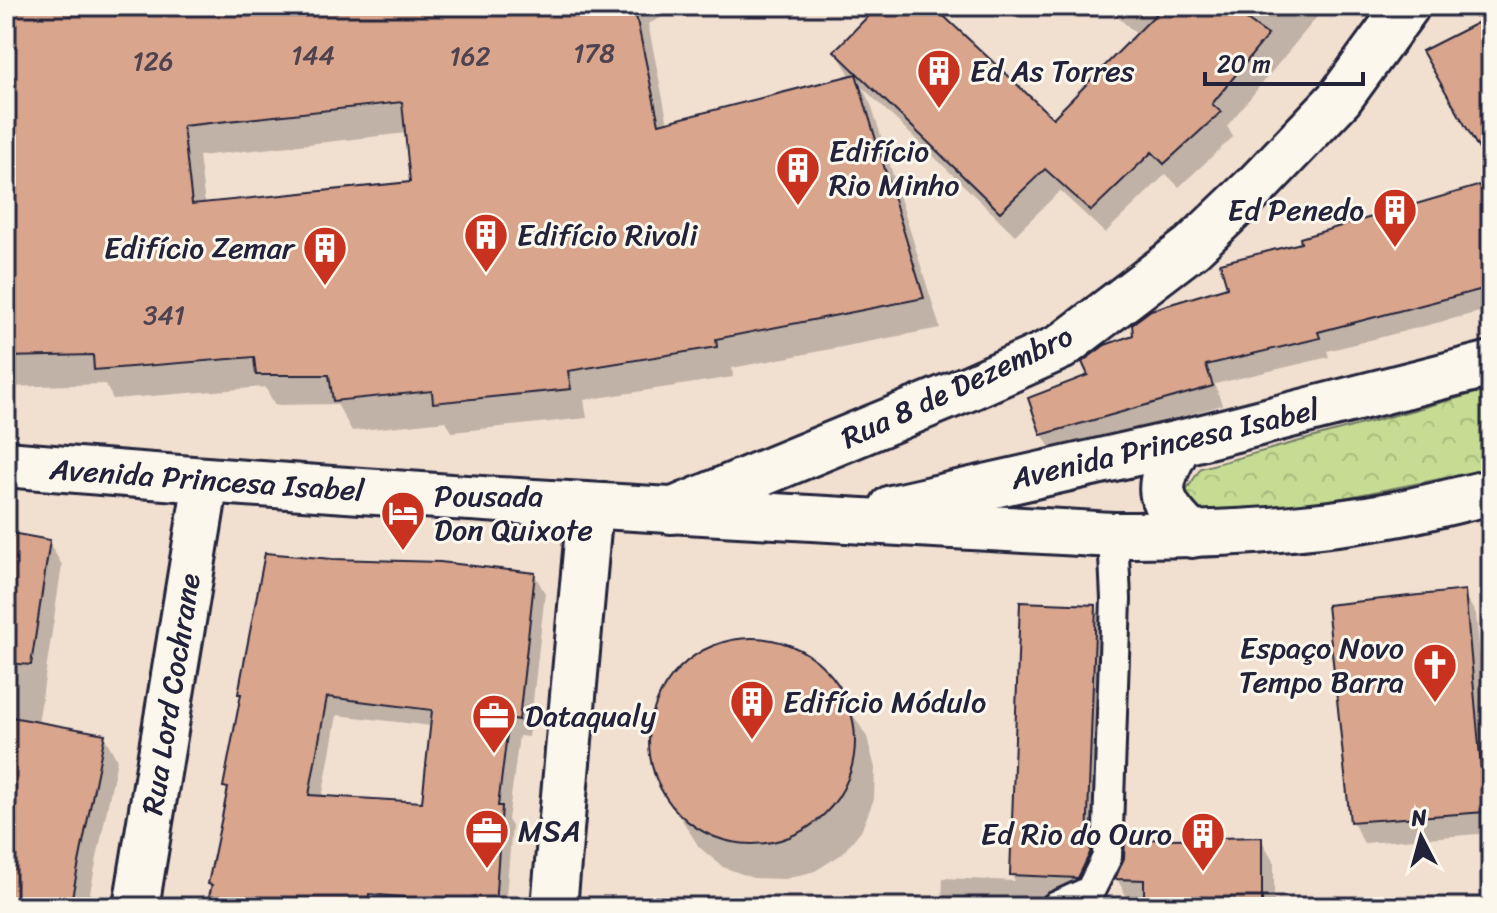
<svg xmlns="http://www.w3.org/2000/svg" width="1497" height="913" font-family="Sriracha,sans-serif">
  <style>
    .park { fill: url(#park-crowns); stroke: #747f66; stroke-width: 2 }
    .shadow { fill: #0003; fill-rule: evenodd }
    .building { fill: #d9a68d; stroke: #22223b; stroke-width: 2; fill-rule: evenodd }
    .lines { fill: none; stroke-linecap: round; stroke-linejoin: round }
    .service-casing { stroke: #22223b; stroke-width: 34 }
    .minor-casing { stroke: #22223b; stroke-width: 50 }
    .secondary-casing { stroke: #22223b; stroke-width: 50 }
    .service { stroke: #fbf7ec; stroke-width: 28 }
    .minor { stroke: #fbf7ec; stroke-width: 44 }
    .secondary { stroke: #fbf7ec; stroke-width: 44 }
    .labels { text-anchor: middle; stroke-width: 6; stroke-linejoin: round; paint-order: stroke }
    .number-label { font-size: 26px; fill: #504350 }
    .poi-label { font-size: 30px; fill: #22223b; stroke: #fbf7ec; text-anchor: start }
    .street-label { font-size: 30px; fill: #22223b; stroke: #fbf7ec }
  </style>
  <defs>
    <pattern id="park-crowns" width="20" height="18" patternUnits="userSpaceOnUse" patternTransform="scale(2)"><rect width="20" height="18" fill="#c5dc92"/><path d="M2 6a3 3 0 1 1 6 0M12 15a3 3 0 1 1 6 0" fill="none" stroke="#a9bc7f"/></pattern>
  </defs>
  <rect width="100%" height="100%" fill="#f1dfd0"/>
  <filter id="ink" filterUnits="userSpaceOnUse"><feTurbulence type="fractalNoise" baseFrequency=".0125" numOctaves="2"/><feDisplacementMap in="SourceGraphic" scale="16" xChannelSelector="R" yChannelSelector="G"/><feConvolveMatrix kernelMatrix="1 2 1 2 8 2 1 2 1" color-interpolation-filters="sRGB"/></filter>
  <g filter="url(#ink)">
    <!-- park -->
    <path class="park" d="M1491,389V468L1481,471L1287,509L1204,514L1185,492L1201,468Z"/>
    <!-- shadow -->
    <g class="shadow">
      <path d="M6,6H685L648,24L668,124L854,77L850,75L836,52L873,13L866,6H930L1053,121L1138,35L1105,6H1326L1227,126L1233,137L1179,187L1166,174L1105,233L1060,191L1015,235L862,87L872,107L940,328L732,368L733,377L584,400L587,418L452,432L446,421L352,431L337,404L275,405L265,387L113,399L105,384L6,387ZM407,133L412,183L205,205L199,156Z"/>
      <path d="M1491,19V309L1327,351L1329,357L1215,384L1222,405L1053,453L1042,434L1090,377L1135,336L1229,288L1304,244L1489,185L1474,137Z"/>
      <path d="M6,534L48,541L62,565L38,724L104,736L117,760L90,892L95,901L94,907H6Z"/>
      <path d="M266,555L534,574L545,593L529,737L519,736L508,820L512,826L505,907H371L379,801L424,804L432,726L337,715L322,798L315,907H208L213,889L210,884L229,794L225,787Z"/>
      <path d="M1463,593L1476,614L1491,777V833L1364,843L1352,821Z"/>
      <path d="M1095,607L1109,632L1091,901L1026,899L1030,907H942L943,878L1015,881L1012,875Z"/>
      <path d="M740,641L773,642L802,653L827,673L867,737L875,768L874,799L862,829L842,854L815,871L785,879L753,878L723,867L699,847L659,783L650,752L652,721L663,692L683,666L710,649Z"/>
      <path d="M1261,839L1274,862V907H1146V902H1130L1117,879Z"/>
      <path d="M1491,845V887L1481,847Z"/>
    </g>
    <!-- building -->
    <g class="building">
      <path d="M6,6H634L659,124L856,74L924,298L716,339L717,347L568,371L571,389L433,403L432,391L333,401L329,375H256L254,357L94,370L93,355L6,357ZM402,102L410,182L192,204L183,126Z"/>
      <path d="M878,6H933L1053,118L1164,6H1227L1268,35L1212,104L1221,112L1164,164L1152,152L1091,211L1045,169L1000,212L834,51Z"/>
      <path d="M1491,16V170L1422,51Z"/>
      <path d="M1491,182V287L1318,332L1320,338L1206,365L1213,386L1041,435L1028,398L1088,375L1082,362L1105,345L1133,335L1132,324L1151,310L1227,287L1220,263L1301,243L1300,238Z"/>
      <path d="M6,532L50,540L31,665L6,663Z"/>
      <path d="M265,553L332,559L440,562L535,573L519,720L509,718L498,806H502L495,906L369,894L368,907H206L212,885L208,884L228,788L223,787L241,694H238ZM327,697L432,710L422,802L309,795Z"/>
      <path d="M1465,590L1485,812L1350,822L1327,605Z"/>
      <path d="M1020,602L1096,605L1087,841H1091L1090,853L1078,878L1010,875Z"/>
      <circle cx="752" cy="741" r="103"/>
      <path d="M6,716L105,734L70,907H6Z"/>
      <path d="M1262,837V907H1144V880L1115,879L1124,858L1125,840Z"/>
    </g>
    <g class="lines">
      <!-- service casing -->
      <g class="service-casing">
        <path id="service" d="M1055,907L1090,891L1107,857L1116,599L1113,535"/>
      </g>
      <!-- minor casing -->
      <g class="minor-casing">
        <g id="minor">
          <path d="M671,511L969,388L1061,347L1192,247L1257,185L1340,98L1407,6"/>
          <path d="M136,907L206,481"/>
          <path d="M554,907L590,507"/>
        </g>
      </g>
      <!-- secondary casing -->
      <g class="secondary-casing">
        <g id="secondary">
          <path d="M1180,443C1155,486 1154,499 1192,535"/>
          <path d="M6,464C375,496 744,514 1113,535C1209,535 1307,531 1401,513C1431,507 1461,499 1491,492"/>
          <path d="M892,508L1180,443L1491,364"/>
        </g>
      </g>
      <!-- service -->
      <use href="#service" class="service"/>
      <!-- minor -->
      <use href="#minor" class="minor"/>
      <!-- secondary -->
      <use href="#secondary" class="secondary"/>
    </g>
  </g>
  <!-- icons -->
  <defs>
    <g id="building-pin" transform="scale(2.3)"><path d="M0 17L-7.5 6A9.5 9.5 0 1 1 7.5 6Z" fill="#c8321e" stroke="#fbf7ec"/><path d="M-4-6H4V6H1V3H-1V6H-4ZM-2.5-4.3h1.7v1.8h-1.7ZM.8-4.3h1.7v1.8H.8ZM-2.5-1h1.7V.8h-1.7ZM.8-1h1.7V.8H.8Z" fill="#fff"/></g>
    <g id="hotel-pin" transform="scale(2.3)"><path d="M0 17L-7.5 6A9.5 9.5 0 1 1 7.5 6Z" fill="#c8321e" stroke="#fbf7ec"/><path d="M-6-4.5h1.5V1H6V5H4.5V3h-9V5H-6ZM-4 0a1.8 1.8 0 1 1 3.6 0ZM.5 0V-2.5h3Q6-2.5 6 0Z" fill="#fff"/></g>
    <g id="church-pin" transform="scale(2.3)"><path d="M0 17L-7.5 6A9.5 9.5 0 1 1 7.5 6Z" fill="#c8321e" stroke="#fbf7ec"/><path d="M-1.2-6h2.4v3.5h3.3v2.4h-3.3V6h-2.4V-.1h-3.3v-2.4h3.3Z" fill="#fff"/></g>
    <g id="office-pin" transform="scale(2.3)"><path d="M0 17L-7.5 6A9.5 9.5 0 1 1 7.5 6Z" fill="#c8321e" stroke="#fbf7ec"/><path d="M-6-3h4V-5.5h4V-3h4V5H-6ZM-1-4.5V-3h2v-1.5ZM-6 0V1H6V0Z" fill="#fff"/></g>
  </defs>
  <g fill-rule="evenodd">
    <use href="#building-pin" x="939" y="71"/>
    <use href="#building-pin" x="798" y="168"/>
    <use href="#building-pin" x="1395" y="210"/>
    <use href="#building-pin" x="486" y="235"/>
    <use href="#building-pin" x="325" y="248"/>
    <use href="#hotel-pin" x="403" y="513"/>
    <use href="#church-pin" x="1435" y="665"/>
    <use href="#building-pin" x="752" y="702"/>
    <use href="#office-pin" x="494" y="716"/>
    <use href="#office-pin" x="487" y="831"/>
    <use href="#building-pin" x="1203" y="834"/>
  </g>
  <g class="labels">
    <!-- number labels -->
    <g class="number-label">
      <text x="594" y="62">178</text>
      <text x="313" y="64">144</text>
      <text x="470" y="65">162</text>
      <text x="153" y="70">126</text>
      <text x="164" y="324">341</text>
    </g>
    <!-- poi labels -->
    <g class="poi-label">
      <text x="970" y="81">Ed As Torres</text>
      <text x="829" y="161">Edifício<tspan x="829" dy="34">Rio Minho</tspan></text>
      <text x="1364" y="220" text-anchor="end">Ed Penedo</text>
      <text x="517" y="245">Edifício Rivoli</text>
      <text x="294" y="258" text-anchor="end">Edifício Zemar</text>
      <text x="434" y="506">Pousada<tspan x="434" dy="34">Don Quixote</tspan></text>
      <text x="1404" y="658" text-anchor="end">Espaço Novo<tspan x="1404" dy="34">Tempo Barra</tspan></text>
      <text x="783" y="712">Edifício Módulo</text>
      <text x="525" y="726">Dataqualy</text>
      <text x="518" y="841">MSA</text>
      <text x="1172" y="844" text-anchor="end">Ed Rio do Ouro</text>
    </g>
    <!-- street labels -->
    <g class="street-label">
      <text transform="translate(957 387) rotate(-25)" y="10">Rua 8 de Dezembro</text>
      <text transform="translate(1165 444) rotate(-13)" y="10">Avenida Princesa Isabel</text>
      <text transform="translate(207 480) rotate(4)" y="10">Avenida Princesa Isabel</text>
      <text transform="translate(171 694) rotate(-81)" y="10">Rua Lord Cochrane</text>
    </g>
  </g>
  <!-- margin -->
  <rect width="1497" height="913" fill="none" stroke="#fbf7ec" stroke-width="32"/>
  <rect x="16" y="16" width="1465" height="881" fill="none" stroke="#22223b" stroke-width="3" filter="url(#ink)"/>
  <!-- north arrow -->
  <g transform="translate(1421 837) rotate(354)" stroke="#fbf7ec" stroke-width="6" paint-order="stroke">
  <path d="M0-6L14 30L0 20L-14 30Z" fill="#22223b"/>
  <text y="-12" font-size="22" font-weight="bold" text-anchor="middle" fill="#22223b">N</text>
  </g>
  <!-- scale -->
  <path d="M1205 72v12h158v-12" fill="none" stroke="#22223b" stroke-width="4"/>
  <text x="1217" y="72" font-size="24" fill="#22223b" stroke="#fbf7ec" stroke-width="6" paint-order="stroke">20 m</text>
</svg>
